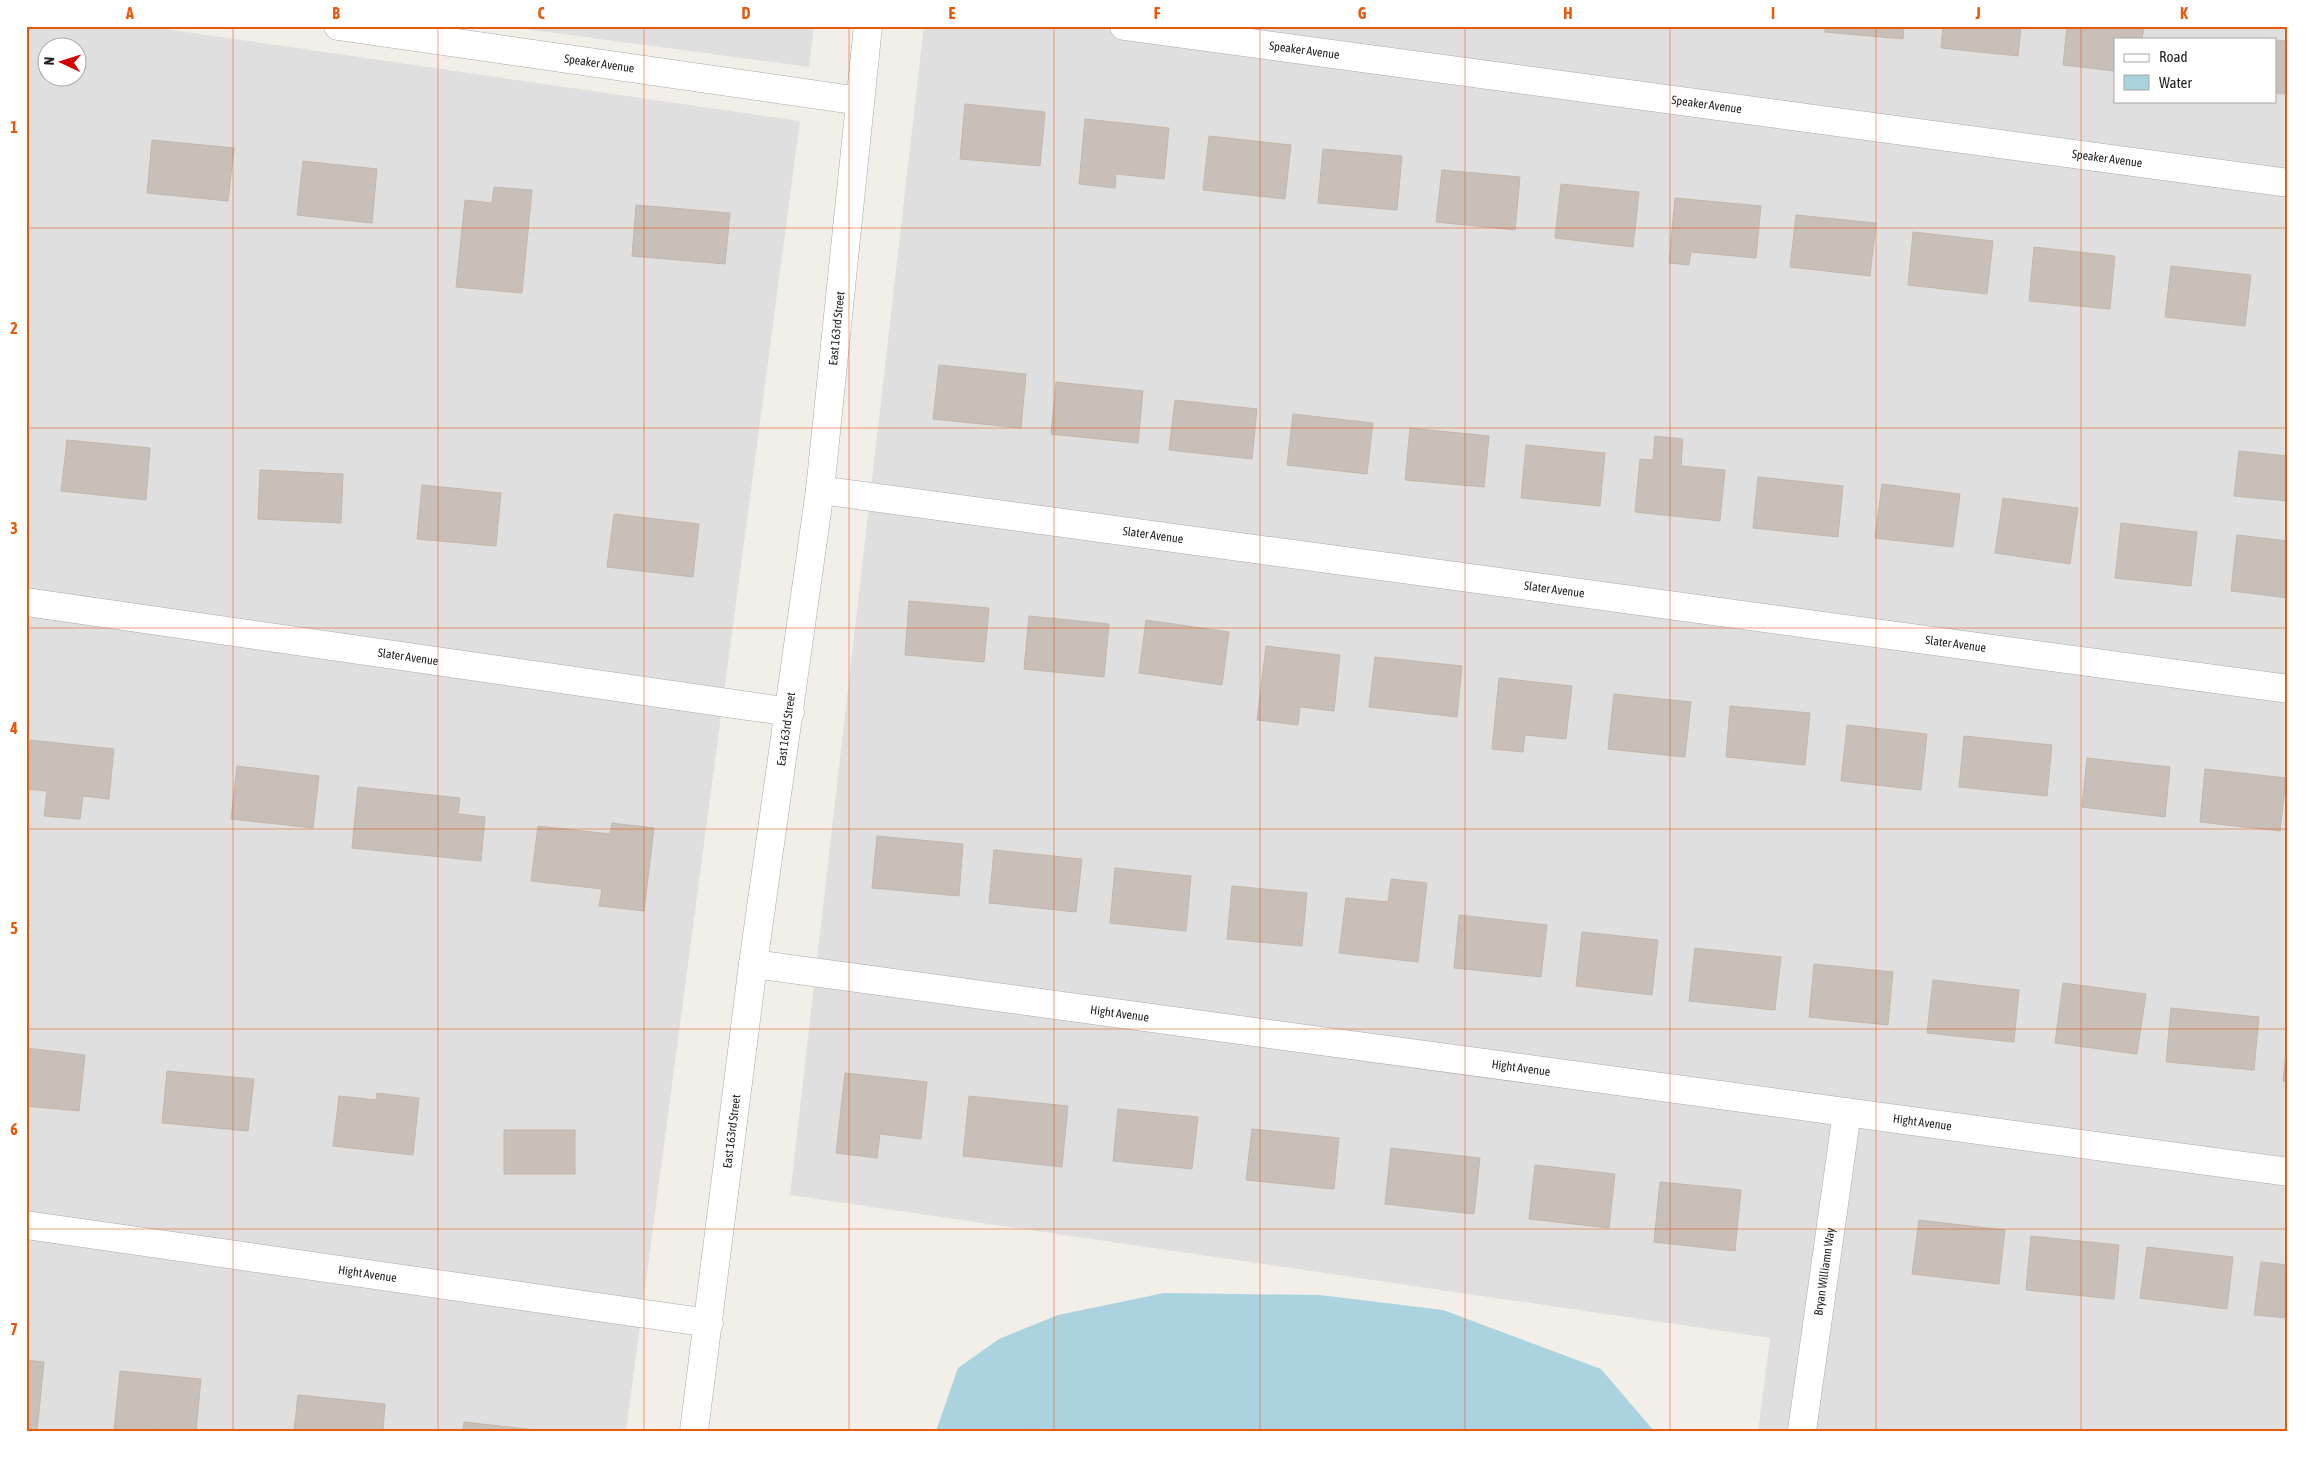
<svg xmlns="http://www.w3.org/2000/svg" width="2314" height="1457" font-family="'Asap Condensed',sans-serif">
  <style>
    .residential { fill: #e0dfdf; fill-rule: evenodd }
    .water { fill: #aad3df }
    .building { fill: #c7bfb8; stroke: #c4b6ab }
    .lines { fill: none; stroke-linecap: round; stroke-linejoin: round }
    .minor-casing { stroke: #a9a9a9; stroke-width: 29 }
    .minor { stroke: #fff; stroke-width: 28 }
    .grid { fill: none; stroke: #e8590c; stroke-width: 1; stroke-opacity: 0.55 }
    .labels { text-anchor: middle; stroke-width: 4; stroke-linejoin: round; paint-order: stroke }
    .street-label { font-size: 12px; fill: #222; stroke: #fff }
    .neatline { fill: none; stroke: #e8590c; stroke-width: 2 }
    .grid-label { font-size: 16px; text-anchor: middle; font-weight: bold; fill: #e8590c }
  </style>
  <rect width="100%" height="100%" fill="#f2efe9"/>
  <!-- residential -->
  <g class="residential">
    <path d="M26,26H145L800,121L626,1431H26ZM48,48H78V78H48Z"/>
    <path d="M502,26H814L809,67Z"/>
    <path d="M924,26H2288V1431H1758L1770,1338L790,1195ZM2115,39H2275V101H2115Z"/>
  </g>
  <!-- water -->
  <path class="water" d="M1164,1293L1320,1295L1443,1310L1601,1369L1654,1431H936L958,1368L999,1339L1058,1315Z"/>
  <!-- building -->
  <g class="building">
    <path d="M1825,26H1904L1903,39L1825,32Z"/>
    <path d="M1943,26H2021L2018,56L1941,48Z"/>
    <path d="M2067,26H2144L2142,39H2115V71L2063,65Z"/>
    <path d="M2275,40L2288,41V94L2275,93Z"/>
    <path d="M965,104L1045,112L1040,166L960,159Z"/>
    <path d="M1085,119L1169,128L1164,179L1116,174L1115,188L1079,184Z"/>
    <path d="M1209,136L1291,145L1285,199L1203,190Z"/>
    <path d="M152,140L234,148L228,201L147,193Z"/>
    <path d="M1323,149L1402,156L1397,210L1318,203Z"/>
    <path d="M303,161L377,169L372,223L297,215Z"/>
    <path d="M1442,170L1520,177L1515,230L1436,222Z"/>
    <path d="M1561,184L1639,192L1633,247L1555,238Z"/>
    <path d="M494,187L532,190L522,293L456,287L465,200L492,203Z"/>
    <path d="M1675,198L1761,206L1756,258L1691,252L1689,265L1669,263Z"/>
    <path d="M636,205L730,213L725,264L632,256Z"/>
    <path d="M1796,215L1876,223L1870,276L1790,267Z"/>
    <path d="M1913,232L1993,241L1987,294L1908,285Z"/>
    <path d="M2034,247L2115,256L2110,309L2029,301Z"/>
    <path d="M2171,266L2251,275L2245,326L2165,317Z"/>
    <path d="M939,365L1026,374L1021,428L933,419Z"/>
    <path d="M1056,382L1143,391L1138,443L1051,434Z"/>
    <path d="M1175,400L1257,409L1252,459L1169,450Z"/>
    <path d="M1293,414L1373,423L1367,474L1287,465Z"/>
    <path d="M1410,428L1489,436L1484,487L1405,480Z"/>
    <path d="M1655,436L1683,439L1681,466L1725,470L1720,521L1635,512L1640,459L1653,460Z"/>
    <path d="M67,440L150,448L146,500L61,491Z"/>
    <path d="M1526,445L1605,453L1600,506L1521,498Z"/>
    <path d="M2239,451L2288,456V501L2234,496Z"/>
    <path d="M260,470L343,474L341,523L258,519Z"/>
    <path d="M1758,477L1843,486L1838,537L1753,528Z"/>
    <path d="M1882,484L1960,494L1953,547L1875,538Z"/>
    <path d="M422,485L501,493L496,546L417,539Z"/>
    <path d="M2003,498L2078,508L2070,564L1995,553Z"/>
    <path d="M614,514L699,524L693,577L607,567Z"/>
    <path d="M2121,523L2197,532L2191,586L2115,578Z"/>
    <path d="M2237,535L2288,541V598L2231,591Z"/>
    <path d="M909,601L989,608L984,662L905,655Z"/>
    <path d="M1029,616L1109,624L1104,677L1024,669Z"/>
    <path d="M1146,620L1229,632L1222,685L1139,673Z"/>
    <path d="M1266,646L1340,655L1334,711L1300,707L1298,725L1257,720Z"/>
    <path d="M1375,657L1462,666L1457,717L1369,707Z"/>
    <path d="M1499,678L1572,686L1566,739L1525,735L1523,752L1492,749Z"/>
    <path d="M1614,694L1691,702L1685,757L1608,749Z"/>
    <path d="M1730,706L1810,713L1805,765L1726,757Z"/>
    <path d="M1847,725L1927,734L1921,790L1841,781Z"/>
    <path d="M1964,736L2052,745L2047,796L1959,787Z"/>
    <path d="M30,740L114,749L109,799L83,796L80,819L44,816L47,791L26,789Z"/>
    <path d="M2087,758L2170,767L2165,817L2082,807Z"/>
    <path d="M237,766L319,776L313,828L231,819Z"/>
    <path d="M2205,769L2286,778L2280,831L2200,822Z"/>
    <path d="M358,787L460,798L458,814L485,817L481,861L352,848Z"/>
    <path d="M612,823L654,828L644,911L599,906L602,889L531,881L538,826L610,834Z"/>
    <path d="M877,836L963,844L959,896L872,888Z"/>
    <path d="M994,850L1082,859L1076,912L989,903Z"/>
    <path d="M1115,868L1191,876L1186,931L1110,923Z"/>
    <path d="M1391,879L1427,883L1418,962L1339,953L1346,898L1388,902Z"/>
    <path d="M1232,886L1307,893L1302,946L1227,939Z"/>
    <path d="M1459,915L1547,925L1541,977L1454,968Z"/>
    <path d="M1582,932L1658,940L1652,995L1576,986Z"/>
    <path d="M1695,948L1781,957L1775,1010L1689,1001Z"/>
    <path d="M1814,964L1893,972L1888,1025L1809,1017Z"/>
    <path d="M1933,980L2019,990L2014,1042L1927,1033Z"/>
    <path d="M2063,983L2146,994L2137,1054L2055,1043Z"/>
    <path d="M2171,1008L2259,1017L2254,1070L2166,1062Z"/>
    <path d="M2288,1035V1081H2283Z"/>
    <path d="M26,1048L85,1055L79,1111L26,1106Z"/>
    <path d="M167,1071L254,1079L248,1131L162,1123Z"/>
    <path d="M845,1073L927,1082L921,1139L880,1134L877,1158L836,1153Z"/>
    <path d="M377,1093L419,1098L413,1155L333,1146L339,1096L376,1100Z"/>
    <path d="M969,1096L1068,1106L1062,1167L963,1156Z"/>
    <path d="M1118,1109L1198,1117L1192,1169L1113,1161Z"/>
    <path d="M1252,1129L1339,1138L1334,1189L1246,1180Z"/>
    <rect x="504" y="1130" width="71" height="44"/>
    <path d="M1391,1148L1480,1158L1474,1214L1385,1204Z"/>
    <path d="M1535,1165L1615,1174L1609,1228L1529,1219Z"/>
    <path d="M1660,1182L1741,1190L1735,1251L1654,1242Z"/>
    <path d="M1919,1220L2005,1230L1999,1284L1912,1274Z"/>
    <path d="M2031,1236L2119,1245L2114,1299L2026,1290Z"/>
    <path d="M2147,1247L2233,1257L2227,1309L2140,1298Z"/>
    <path d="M2261,1262L2288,1265V1318L2254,1315Z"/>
    <path d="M26,1360L44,1362L37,1431H26Z"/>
    <path d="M120,1371L201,1379L196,1431L153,1429V1431H114Z"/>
    <path d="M298,1395L385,1404L383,1431H294Z"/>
    <path d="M464,1422L545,1431H463Z"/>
  </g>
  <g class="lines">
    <!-- minor casing -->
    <g class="minor-casing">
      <g id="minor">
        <path id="s1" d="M338,26L860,101"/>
        <path id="s2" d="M1124,26L2288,183"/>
        <path id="s3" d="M820,490L2288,689"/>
        <path id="s4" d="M26,602L790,712"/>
        <path id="s5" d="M753,964L2288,1172"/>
        <path id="s6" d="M26,1225L709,1323"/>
        <path id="s7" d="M694,1431L753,964L820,490L868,26"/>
        <path id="s8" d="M1802,1431L1847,1112"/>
      </g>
    </g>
    <!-- minor -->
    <use href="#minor" class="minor"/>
  </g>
  <!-- grid -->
  <path class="grid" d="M233,26V1431M438,26V1431M644,26V1431M849,26V1431M1054,26V1431M1260,26V1431M1465,26V1431M1670,26V1431M1876,26V1431M2081,26V1431M26,228H2288M26,428H2288M26,628H2288M26,829H2288M26,1029H2288M26,1229H2288"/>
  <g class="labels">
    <!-- street labels -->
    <g class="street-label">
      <text dy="4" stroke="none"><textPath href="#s2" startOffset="182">Speaker Avenue</textPath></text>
      <text dy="4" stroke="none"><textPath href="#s1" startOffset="264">Speaker Avenue</textPath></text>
      <text dy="4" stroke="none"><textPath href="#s2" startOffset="588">Speaker Avenue</textPath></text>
      <text dy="4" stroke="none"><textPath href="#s2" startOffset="992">Speaker Avenue</textPath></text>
      <text dy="4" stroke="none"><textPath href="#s7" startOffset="1112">East 163rd Street</textPath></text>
      <text dy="4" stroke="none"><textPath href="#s3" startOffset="336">Slater Avenue</textPath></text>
      <text dy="4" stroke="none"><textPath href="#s3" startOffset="741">Slater Avenue</textPath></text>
      <text dy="4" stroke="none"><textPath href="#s3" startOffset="1146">Slater Avenue</textPath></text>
      <text dy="4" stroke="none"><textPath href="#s4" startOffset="386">Slater Avenue</textPath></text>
      <text dy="4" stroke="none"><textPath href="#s7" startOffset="708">East 163rd Street</textPath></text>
      <text dy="4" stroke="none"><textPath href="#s5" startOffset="370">Hight Avenue</textPath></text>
      <text dy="4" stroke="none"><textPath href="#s5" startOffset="775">Hight Avenue</textPath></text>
      <text dy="4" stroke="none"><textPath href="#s5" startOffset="1180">Hight Avenue</textPath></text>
      <text dy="4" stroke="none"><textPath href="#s7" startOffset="302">East 163rd Street</textPath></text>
      <text dy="4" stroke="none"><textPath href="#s8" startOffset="161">Bryan Williamn Way</textPath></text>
      <text dy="4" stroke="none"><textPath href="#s6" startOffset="345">Hight Avenue</textPath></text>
    </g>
  </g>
  <!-- border -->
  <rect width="2314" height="1457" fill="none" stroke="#ffffff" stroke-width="55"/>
  <!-- legend -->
  <rect x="2114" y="38" width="162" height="65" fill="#ffffff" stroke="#a7a7a7"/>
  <rect x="2124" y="54" width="25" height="8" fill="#ffffff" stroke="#a7a7a7"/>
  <text x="2159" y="62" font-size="15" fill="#222222">Road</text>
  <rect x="2124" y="75" width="25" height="15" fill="#aad3df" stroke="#a7a7a7"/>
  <text x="2159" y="88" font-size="15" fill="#222222">Water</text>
  <!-- north arrow -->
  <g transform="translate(62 62) rotate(274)"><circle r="24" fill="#ffffff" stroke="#a7a7a7"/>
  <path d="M0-4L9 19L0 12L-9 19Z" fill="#d40000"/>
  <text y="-8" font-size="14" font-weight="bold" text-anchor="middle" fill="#222222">N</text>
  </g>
  <rect x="28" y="28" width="2258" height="1402" class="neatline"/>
  <g class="grid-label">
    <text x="130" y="19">A</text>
    <text x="336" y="19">B</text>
    <text x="541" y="19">C</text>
    <text x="746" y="19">D</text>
    <text x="952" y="19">E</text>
    <text x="1157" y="19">F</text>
    <text x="1362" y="19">G</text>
    <text x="1568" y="19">H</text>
    <text x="1773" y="19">I</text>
    <text x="1978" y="19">J</text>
    <text x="2184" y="19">K</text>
    <text x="14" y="133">1</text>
    <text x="14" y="334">2</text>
    <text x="14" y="534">3</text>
    <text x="14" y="734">4</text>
    <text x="14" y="934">5</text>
    <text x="14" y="1135">6</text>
    <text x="14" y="1335">7</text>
  </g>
</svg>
